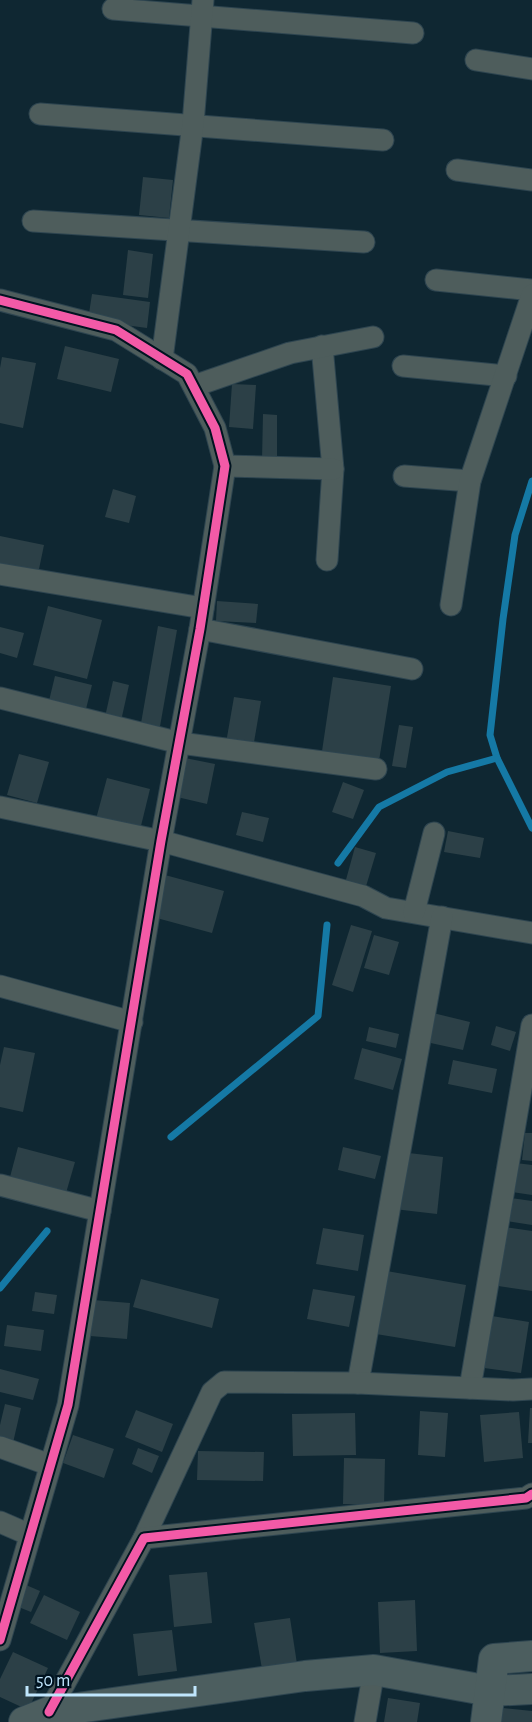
<svg xmlns="http://www.w3.org/2000/svg" width="532" height="1722" font-family="'Alegreya Sans',sans-serif">
  <style>
    .lines { fill: none; stroke-linecap: round; stroke-linejoin: round }
    .stream { stroke: #1579a5; stroke-width: 7 }
    .building { fill: #2c4047 }
    .street-casing { stroke: #2e4550; stroke-width: 23 }
    .secondary-casing { stroke: #2e4550; stroke-width: 32 }
    .street { stroke: #4e5d5c; stroke-width: 21 }
    .secondary { stroke: #4c5e5f; stroke-width: 30 }
    .cycleway-casing { stroke: #001320; stroke-width: 13 }
    .cycleway { stroke: #f35aa7; stroke-width: 9 }
  </style>
  <rect width="100%" height="100%" fill="#0f2732"/>
  <g class="lines">
    <!-- stream -->
    <g class="stream">
      <path d="M532,481L515,535L503,619L490,735L497,758L532,828"/>
      <path d="M338,863L379,807L447,772L497,758"/>
      <path d="M171,1137L318,1016L327,925"/>
      <path d="M0,1288L47,1231"/>
    </g>
  </g>
  <!-- building -->
  <g class="building">
    <path d="M143,177L173,180L169,218L139,215Z"/>
    <path d="M128,250L153,254L148,298L123,295Z"/>
    <path d="M92,294L150,302L147,328L88,320Z"/>
    <path d="M65,346L119,359L111,392L57,379Z"/>
    <path d="M2,357L36,363L23,428L0,423V368Z"/>
    <path d="M232,384L256,385L253,429L229,427Z"/>
    <path d="M263,414L277,415V460H262Z"/>
    <path d="M113,489L136,496L129,523L105,517Z"/>
    <path d="M0,536L44,545L38,574L0,566Z"/>
    <path d="M217,601L258,604L256,623L216,621Z"/>
    <path d="M48,606L102,620L87,679L33,665Z"/>
    <path d="M158,626L177,630L159,732L140,729Z"/>
    <path d="M0,627L24,633L17,658L0,653Z"/>
    <path d="M55,676L92,685L85,713L48,705Z"/>
    <path d="M333,677L391,686L378,767L321,758Z"/>
    <path d="M113,681L129,685L121,721L105,717Z"/>
    <path d="M234,697L261,701L253,748L226,743Z"/>
    <path d="M399,725L413,727L406,768L392,766Z"/>
    <path d="M19,754L49,762L37,803L7,795Z"/>
    <path d="M185,758L215,764L207,804L177,797Z"/>
    <path d="M107,778L150,789L140,830L96,819Z"/>
    <path d="M343,782L364,790L353,819L332,812Z"/>
    <path d="M242,812L269,818L263,842L236,835Z"/>
    <path d="M448,831L484,838L480,858L444,852Z"/>
    <path d="M355,847L376,853L364,893L344,887Z"/>
    <path d="M165,875L224,891L212,933L153,917Z"/>
    <path d="M351,925L372,931L353,992L332,985Z"/>
    <path d="M374,935L399,942L389,975L364,968Z"/>
    <path d="M433,1013L470,1022L463,1050L426,1042Z"/>
    <path d="M496,1026L516,1032L510,1051L491,1045Z"/>
    <path d="M369,1027L399,1034L396,1048L366,1041Z"/>
    <path d="M4,1047L35,1053L23,1112L0,1107V1065Z"/>
    <path d="M362,1048L402,1059L393,1090L354,1079Z"/>
    <path d="M453,1060L497,1069L492,1093L448,1084Z"/>
    <path d="M525,1133H532V1161L522,1160Z"/>
    <path d="M18,1147L75,1162L66,1193L10,1177Z"/>
    <path d="M343,1147L381,1156L375,1179L338,1170Z"/>
    <path d="M400,1152L443,1157L437,1214L394,1209Z"/>
    <path d="M516,1163L532,1165V1195L512,1192Z"/>
    <path d="M511,1198L532,1201V1225L507,1221Z"/>
    <path d="M505,1227L532,1231V1291L498,1286Z"/>
    <path d="M323,1228L364,1235L358,1271L316,1264Z"/>
    <path d="M381,1270L466,1285L455,1347L370,1333Z"/>
    <path d="M141,1279L219,1299L212,1328L133,1307Z"/>
    <path d="M313,1289L355,1296L349,1327L307,1319Z"/>
    <path d="M35,1292L57,1295L54,1314L32,1311Z"/>
    <path d="M93,1300L130,1303L127,1339L90,1336Z"/>
    <path d="M492,1316L529,1322L521,1373L484,1368Z"/>
    <path d="M7,1325L44,1330L41,1351L4,1346Z"/>
    <path d="M0,1369L39,1379L33,1400L0,1392Z"/>
    <path d="M5,1404L21,1408L12,1447L0,1445V1425Z"/>
    <path d="M530,1408H532V1443H528Z"/>
    <path d="M136,1410L173,1424L162,1452L125,1437Z"/>
    <path d="M420,1411L448,1413L445,1457L418,1455Z"/>
    <path d="M519,1412L523,1458L484,1462L480,1415Z"/>
    <path d="M355,1413L356,1455L293,1456L292,1414Z"/>
    <path d="M73,1435L114,1449L104,1478L63,1463Z"/>
    <path d="M138,1448L159,1456L152,1473L132,1464Z"/>
    <path d="M198,1451L264,1452L263,1481L197,1480Z"/>
    <path d="M344,1458L385,1459L384,1505L343,1504Z"/>
    <path d="M207,1572L212,1623L174,1627L169,1575Z"/>
    <path d="M26,1585L40,1591L31,1612L16,1606Z"/>
    <path d="M44,1595L80,1612L67,1640L30,1623Z"/>
    <path d="M415,1600L417,1651L380,1653L378,1602Z"/>
    <path d="M290,1618L297,1664L262,1669L254,1623Z"/>
    <path d="M172,1630L177,1671L138,1676L133,1634Z"/>
    <path d="M13,1652L48,1668L28,1710L0,1697V1679Z"/>
    <path d="M388,1698L420,1703L417,1722H384Z"/>
    <path d="M494,1707L532,1711V1722H492Z"/>
  </g>
  <g class="lines">
    <!-- street casing -->
    <g class="street-casing">
      <g id="street">
        <path d="M113,9L413,33"/>
        <path d="M476,60L532,69"/>
        <path d="M40,114L383,140"/>
        <path d="M457,170L532,180"/>
        <path d="M33,221L364,242"/>
        <path d="M436,280L532,290"/>
        <path d="M0,300L116,330L187,374L215,428L225,466L200,629L161,841L68,1405L0,1640"/>
        <path d="M322,346L333,469L327,560"/>
        <path d="M162,359L193,124L203,0"/>
        <path d="M403,366L506,376"/>
        <path d="M194,386L290,353L373,337"/>
        <path d="M225,466L333,469"/>
        <path d="M404,476L470,481"/>
        <path d="M0,574L203,608"/>
        <path d="M451,605L470,481L532,295"/>
        <path d="M200,629L412,669"/>
        <path d="M0,698L180,743L376,769"/>
        <path d="M0,807L161,841L363,896L386,908L532,933"/>
        <path d="M414,912L434,833"/>
        <path d="M0,986L132,1022"/>
        <path d="M0,1185L100,1211"/>
        <path d="M358,1383L442,917"/>
        <path d="M470,1388L532,1025"/>
        <path d="M0,1447L50,1465"/>
        <path d="M0,1522L30,1535"/>
        <path d="M144,1538L212,1392L224,1382L358,1383L513,1390L532,1389"/>
        <path d="M49,1712L144,1538L526,1498L532,1494"/>
        <path d="M365,1722L374,1670"/>
      </g>
    </g>
    <!-- secondary casing -->
    <g class="secondary-casing">
      <g id="secondary">
        <path d="M24,1722L49,1712L305,1676L374,1670L490,1691L532,1689"/>
        <path d="M486,1722L494,1659L532,1656"/>
      </g>
    </g>
    <!-- street -->
    <use href="#street" class="street"/>
    <!-- secondary -->
    <use href="#secondary" class="secondary"/>
    <!-- cycleway casing -->
    <g class="cycleway-casing">
      <g id="cycleway">
        <path d="M0,300L116,330L187,374L215,428L225,466L200,629L161,841L68,1405L0,1640"/>
        <path d="M49,1712L144,1538L526,1498L532,1494"/>
      </g>
    </g>
    <!-- cycleway -->
    <use href="#cycleway" class="cycleway"/>
  </g>
  <!-- scale -->
  <path d="M27 1686v9h168v-9" fill="none" stroke="#c0e6fd" stroke-width="3"/>
  <text x="36" y="1686" font-size="18" fill="#c0e6fd" stroke="#001320" stroke-width="4.5" paint-order="stroke">50 m</text>
</svg>
